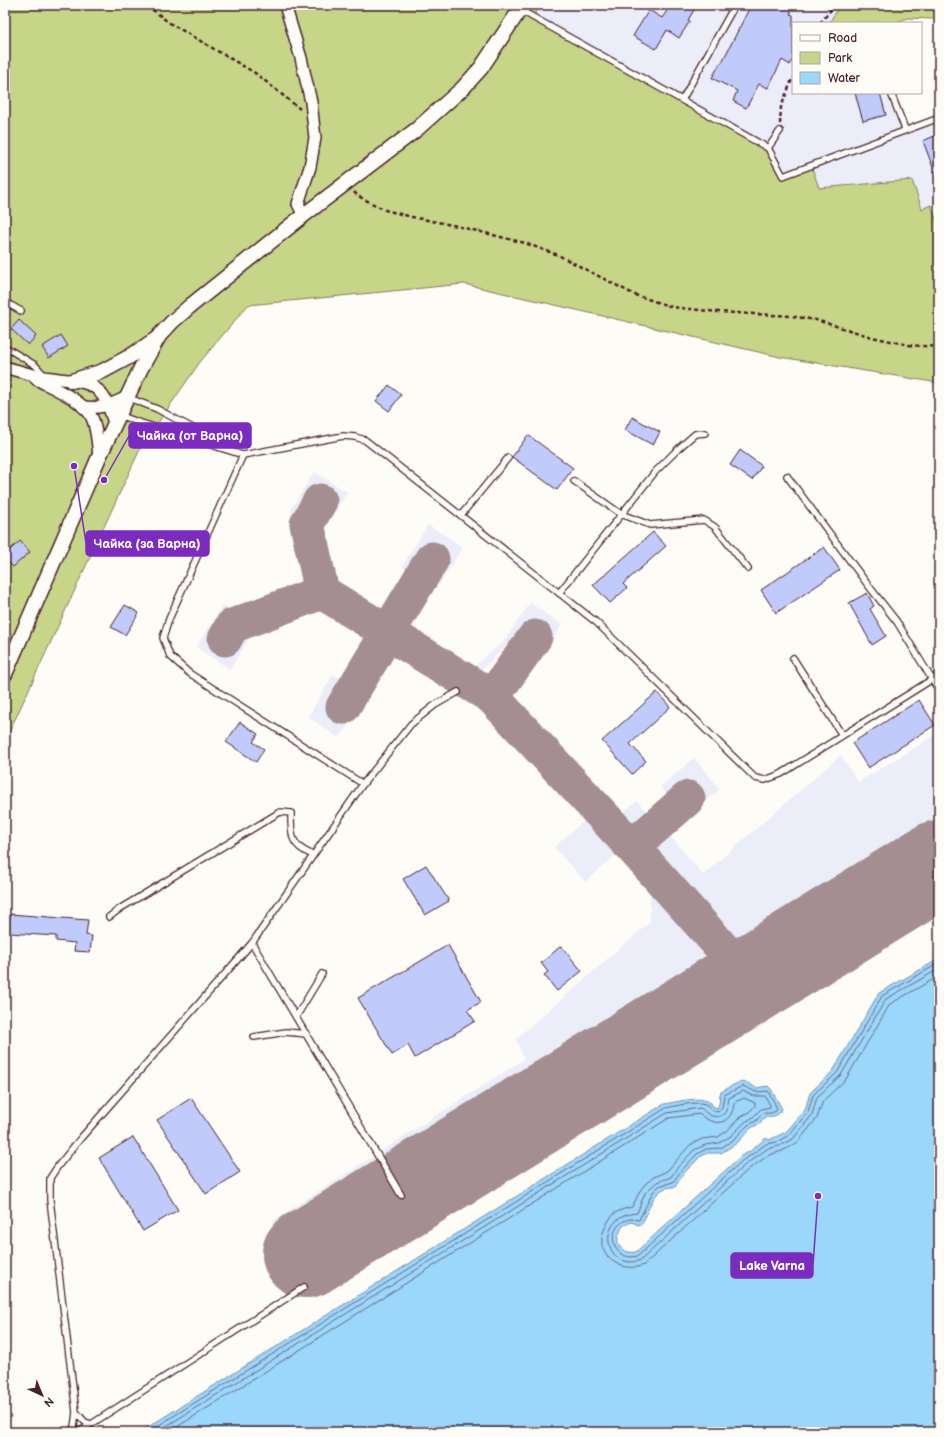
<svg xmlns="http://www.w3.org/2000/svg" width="944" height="1437" font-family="'Balsamiq Sans',sans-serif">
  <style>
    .built { fill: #ebedf8; fill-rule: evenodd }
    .green { fill: #c7d589; stroke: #887a5a }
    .water { fill: #9bd6fb; stroke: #7b8da8 }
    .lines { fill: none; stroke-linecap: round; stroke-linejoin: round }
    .shore { stroke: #6a687e; stroke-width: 1 }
    .taxiway { stroke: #a48e91; stroke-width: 35 }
    .runway { stroke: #a48e91; stroke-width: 88 }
    .building { fill: #c0cafb; stroke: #4a1f2b }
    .service-casing { stroke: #4a1f2b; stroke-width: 8 }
    .minor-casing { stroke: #4a1f2b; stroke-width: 14 }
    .tertiary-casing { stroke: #4a1f2b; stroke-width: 17 }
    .path { stroke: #4a1f2b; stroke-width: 2.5; stroke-dasharray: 4 3; stroke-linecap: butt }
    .service { stroke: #fdfcf7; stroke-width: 5.5 }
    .minor { stroke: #fdfcf7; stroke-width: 11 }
    .tertiary { stroke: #fdfcf7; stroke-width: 14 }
    .leader { fill: none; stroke: #7b2cbf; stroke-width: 1.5 }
    .callout-dot { fill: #7b2cbf; stroke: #fdfcf7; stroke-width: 1.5 }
    .callout { fill: #7b2cbf; stroke: #7b2cbf; stroke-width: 1.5 }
    .callout-label { font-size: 13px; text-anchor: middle; font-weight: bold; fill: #fff }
  </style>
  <rect width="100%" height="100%" fill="#fdfcf7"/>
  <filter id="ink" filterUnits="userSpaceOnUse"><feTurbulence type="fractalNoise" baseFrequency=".025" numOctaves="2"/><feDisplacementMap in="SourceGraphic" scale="8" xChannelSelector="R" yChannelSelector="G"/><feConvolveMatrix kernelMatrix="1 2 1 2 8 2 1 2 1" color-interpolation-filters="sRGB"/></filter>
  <g filter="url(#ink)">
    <!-- built -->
    <g class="built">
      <path d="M540,5H879L874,23H793V93H891L905,129L939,118V202L922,209L912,180L819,188L783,176L533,17Z"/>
      <path d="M314,472L347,492L319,538L328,581L378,610H389L413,573L402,566L428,525L463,547L437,588L425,581L405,615L413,637L468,672L504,641L530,603L562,625L536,663L529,658L511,684V702L617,817L637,801L648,813L668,796L660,787L694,758L720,789L668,833L703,875L841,755L858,782L939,733V893L311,1298L290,1270L274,1220L524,1059L516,1039L650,922V892L617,854L585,882L554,847L586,819L488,710L449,687L401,654L381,658L363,689L365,701L339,738L308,717L333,675L343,679L364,643L359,629L315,604L261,622L257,627L230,669L196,647L223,605L232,611L299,591L311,573L291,509ZM507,645L514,648L495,676L482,679L475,676Z"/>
    </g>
    <!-- green -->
    <g class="green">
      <path d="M5,5H540L533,17L768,148L783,175L811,165L819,188L912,180L922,209L931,205L939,228V383L780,357L464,284L248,305L200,362L140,449L5,741Z"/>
      <path d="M840,5H939V18L933,19L907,18L895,23H829Z"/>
    </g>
    <!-- water -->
    <path class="water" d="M939,959V1432H140L664,1104C678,1102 699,1095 711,1103L712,1106L717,1108C721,1103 718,1097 721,1092C736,1084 741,1077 756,1088L768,1086L771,1089L782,1109C778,1116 774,1117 766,1116L761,1121V1123L751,1128L737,1143L721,1153H707L700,1157L684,1173L675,1187C653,1186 650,1208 642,1224L638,1225L632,1222C629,1223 626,1224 623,1226C621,1228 620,1232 619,1234C614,1247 625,1254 636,1252L741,1156L749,1152L766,1138L769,1140L786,1132L805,1110L810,1093L833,1071L879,993Z"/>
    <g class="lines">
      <!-- shore -->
      <g class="shore">
        <path d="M148,1432L666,1108C674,1106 697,1101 705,1104C711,1106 709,1111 718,1112L722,1107L724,1095L743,1086L756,1092L768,1091L777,1108L776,1111L771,1113H763L756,1121L748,1125L734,1139L721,1148L706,1149L697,1154L681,1171L673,1182L659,1186L653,1192L639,1220C636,1220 634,1218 630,1219C605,1224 609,1263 638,1256L743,1160L751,1155L766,1144L777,1142L789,1135L808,1112L813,1095L837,1073L882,996L939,963"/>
        <path d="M157,1432L667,1113L700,1108C704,1109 704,1112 708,1114C715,1119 725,1117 727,1108C728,1105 728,1102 729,1098L743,1091L754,1096H765L770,1105V1107L761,1109L752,1118L745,1122L731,1136L719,1143L705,1145L694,1150L677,1168L671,1177L657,1182L649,1189L645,1193L637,1213C593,1216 605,1273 641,1260L746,1164L767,1149L779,1146L793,1139L812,1115L817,1097L841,1075L886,999L939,969"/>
        <path d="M169,1432L669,1118L699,1114C709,1122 723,1128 731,1114C734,1110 733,1105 735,1102L744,1098L755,1103V1106L748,1113L740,1117L727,1131L718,1137L702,1139L690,1145L667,1171L654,1177L644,1185L640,1191L632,1207C627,1208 620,1210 615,1213C611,1217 608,1221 606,1226C604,1230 602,1234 602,1238C599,1260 626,1273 644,1265L749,1169L769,1155L782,1151L797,1143L817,1118L823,1101L846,1079L890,1004L939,976"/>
      </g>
      <!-- taxiway -->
      <g class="taxiway">
        <path d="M320,501L307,524L322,592L492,697L632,847L751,980"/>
        <path d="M225,639L232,626L322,592"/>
        <path d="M492,697L535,637"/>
        <path d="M343,707L432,559"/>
        <path d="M632,847L688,798"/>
      </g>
      <!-- runway -->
      <path class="runway" d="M306,1254L939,864"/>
    </g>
    <!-- building -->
    <g class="building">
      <path d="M671,5H697L688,20L690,21L679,38L667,30L656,49L633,36L649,10L662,18Z"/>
      <path d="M751,5H795L790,14L793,15V58L790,65L782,60L768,88L759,84L746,108L733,101L737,91L712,78L720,63L721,64Z"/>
      <path d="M855,93H880L886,115L863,121Z"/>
      <path d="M939,134V181H938L923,141Z"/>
      <path d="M19,320L36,336L28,345L11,329Z"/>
      <path d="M61,335L68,346L49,358L42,347Z"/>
      <path d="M389,385L401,395L389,411L376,401Z"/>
      <path d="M632,417L660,432L653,445L625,430Z"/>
      <path d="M528,435L573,468L557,490L512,457Z"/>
      <path d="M740,450L762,466L752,480L730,465Z"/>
      <path d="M653,532L666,546L623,584L627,588L610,603L593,585Z"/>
      <path d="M20,541L30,552L13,567L5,559V554Z"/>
      <path d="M824,547L840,570L776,613L761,590Z"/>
      <path d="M867,593L874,606L870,609L886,636L872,645L849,603Z"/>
      <path d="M125,605L139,613L125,635L111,627Z"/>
      <path d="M657,692L670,707L630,744L646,761L632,774L602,741Z"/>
      <path d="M919,700L935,725L868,768L852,743Z"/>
      <path d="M240,722L258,734L253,742L264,749L256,762L226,742Z"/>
      <path d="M426,865L449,901L425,915L403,879Z"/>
      <path d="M10,914L88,920L86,935L92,936L90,952L74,951L75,943L56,941V936L9,933Z"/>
      <path d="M448,945L481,1002L467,1010L475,1021L415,1058L408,1045L392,1055L358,998Z"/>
      <path d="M561,946L582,971L557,991L544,975L548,972L541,963Z"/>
      <path d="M191,1098L240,1172L206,1194L157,1120Z"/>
      <path d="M133,1137L178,1210L143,1231L99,1158Z"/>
    </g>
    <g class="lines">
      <!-- service casing -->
      <g class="service-casing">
        <g id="service">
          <path d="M520,10L768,148L783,176L939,118"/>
          <path d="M891,93L905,129"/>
          <path d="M682,100L735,5"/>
          <path d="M768,148L780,131"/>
          <path d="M5,302L21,311"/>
          <path d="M5,347L35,365L45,376"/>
          <path d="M127,397L157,409L230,448"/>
          <path d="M119,415L135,421L243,455L343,436L355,437L365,440L596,622L755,778L765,780L781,774L939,675"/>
          <path d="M243,455L169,619L163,638L170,656L189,673L363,784L252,943L401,1195"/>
          <path d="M787,476L868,585L897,622L939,691"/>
          <path d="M574,481L621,514L650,525L704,520L715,527L748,569"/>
          <path d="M461,515L508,458"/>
          <path d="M559,593L655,472L679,448L695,434L705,433"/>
          <path d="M793,658L842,735"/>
          <path d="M363,784L411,724L435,705L458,692"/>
          <path d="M109,917L121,908L280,812L291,813C291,835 290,846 313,855"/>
          <path d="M296,1017L322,974"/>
          <path d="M254,1037L286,1032L307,1034"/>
          <path d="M76,1412L85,1422L91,1424"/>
          <path d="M70,1432L74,1427L76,1412L50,1200V1178L58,1166L80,1139L252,943"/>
          <path d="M79,1432L304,1287"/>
        </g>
      </g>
      <!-- minor casing -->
      <g class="minor-casing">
        <g id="minor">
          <path d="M285,5L301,58L311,102L315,138L310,167L298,204L304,215"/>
          <path d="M5,367C18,371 31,375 44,377C60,380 86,379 98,390C107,399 110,411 114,423"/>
          <path d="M36,379C53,388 86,401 93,420C97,432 98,445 99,457"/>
          <path d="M83,407C101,409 111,405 127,397"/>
        </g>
      </g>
      <!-- tertiary casing -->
      <g class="tertiary-casing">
        <g id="tertiary">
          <path d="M72,381L103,371L129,357L156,339"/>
          <path d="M5,674L99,457L141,368L159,336L172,322L189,307L304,215L417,129L463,88L481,68L523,5"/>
        </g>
      </g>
      <!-- path -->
      <g class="path">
        <path d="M147,5L168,22L255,73L300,109"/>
        <path d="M820,23L835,5"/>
        <path d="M780,124L781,107L793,77"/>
        <path d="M354,192L358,196L385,210L412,217L457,226L525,243L558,255L635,295L672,307L718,312L791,316L816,320L872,337L909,345L939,347"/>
      </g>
      <!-- service -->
      <use href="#service" class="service"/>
      <!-- minor -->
      <use href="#minor" class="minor"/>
      <!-- tertiary -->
      <use href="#tertiary" class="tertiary"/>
    </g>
  </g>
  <!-- callouts -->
  <path class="leader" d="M104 480L129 436M74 466L86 543M818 1196L813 1265"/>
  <g class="callout-dot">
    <circle cx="104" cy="480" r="4"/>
    <circle cx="74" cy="466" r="4"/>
    <circle cx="818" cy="1196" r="4"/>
  </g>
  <g class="callout">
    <rect x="129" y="423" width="122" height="25" rx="4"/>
    <rect x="86" y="531" width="123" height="25" rx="4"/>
    <rect x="731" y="1253" width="82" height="25" rx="4"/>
  </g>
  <g class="callout-label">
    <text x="190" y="440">Чайка (от Варна)</text>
    <text x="147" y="548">Чайка (за Варна)</text>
    <text x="772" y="1270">Lake Varna</text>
  </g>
  <!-- margin -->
  <rect width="944" height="1437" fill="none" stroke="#fdfcf7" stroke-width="20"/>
  <rect x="10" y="10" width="924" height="1417" fill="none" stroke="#4a1f2b" stroke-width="1.5" filter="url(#ink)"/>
  <!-- legend -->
  <rect x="792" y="22" width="130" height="72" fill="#fdfcf7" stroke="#b5a4a5"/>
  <rect x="800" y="35" width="20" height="6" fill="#fdfcf7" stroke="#b5a4a5"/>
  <text x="828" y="42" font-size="12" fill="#4a1f2b">Road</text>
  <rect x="800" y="52" width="20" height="12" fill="#c7d589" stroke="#b5a4a5"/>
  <text x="828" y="62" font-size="12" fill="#4a1f2b">Park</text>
  <rect x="800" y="72" width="20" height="12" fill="#9bd6fb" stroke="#b5a4a5"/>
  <text x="828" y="82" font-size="12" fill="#4a1f2b">Water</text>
  <!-- north arrow -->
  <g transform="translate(42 1395) rotate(136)" stroke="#fdfcf7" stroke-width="3" paint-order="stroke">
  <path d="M0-3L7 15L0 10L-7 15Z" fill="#4a1f2b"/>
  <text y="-6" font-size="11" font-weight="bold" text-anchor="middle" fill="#4a1f2b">N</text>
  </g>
</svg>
